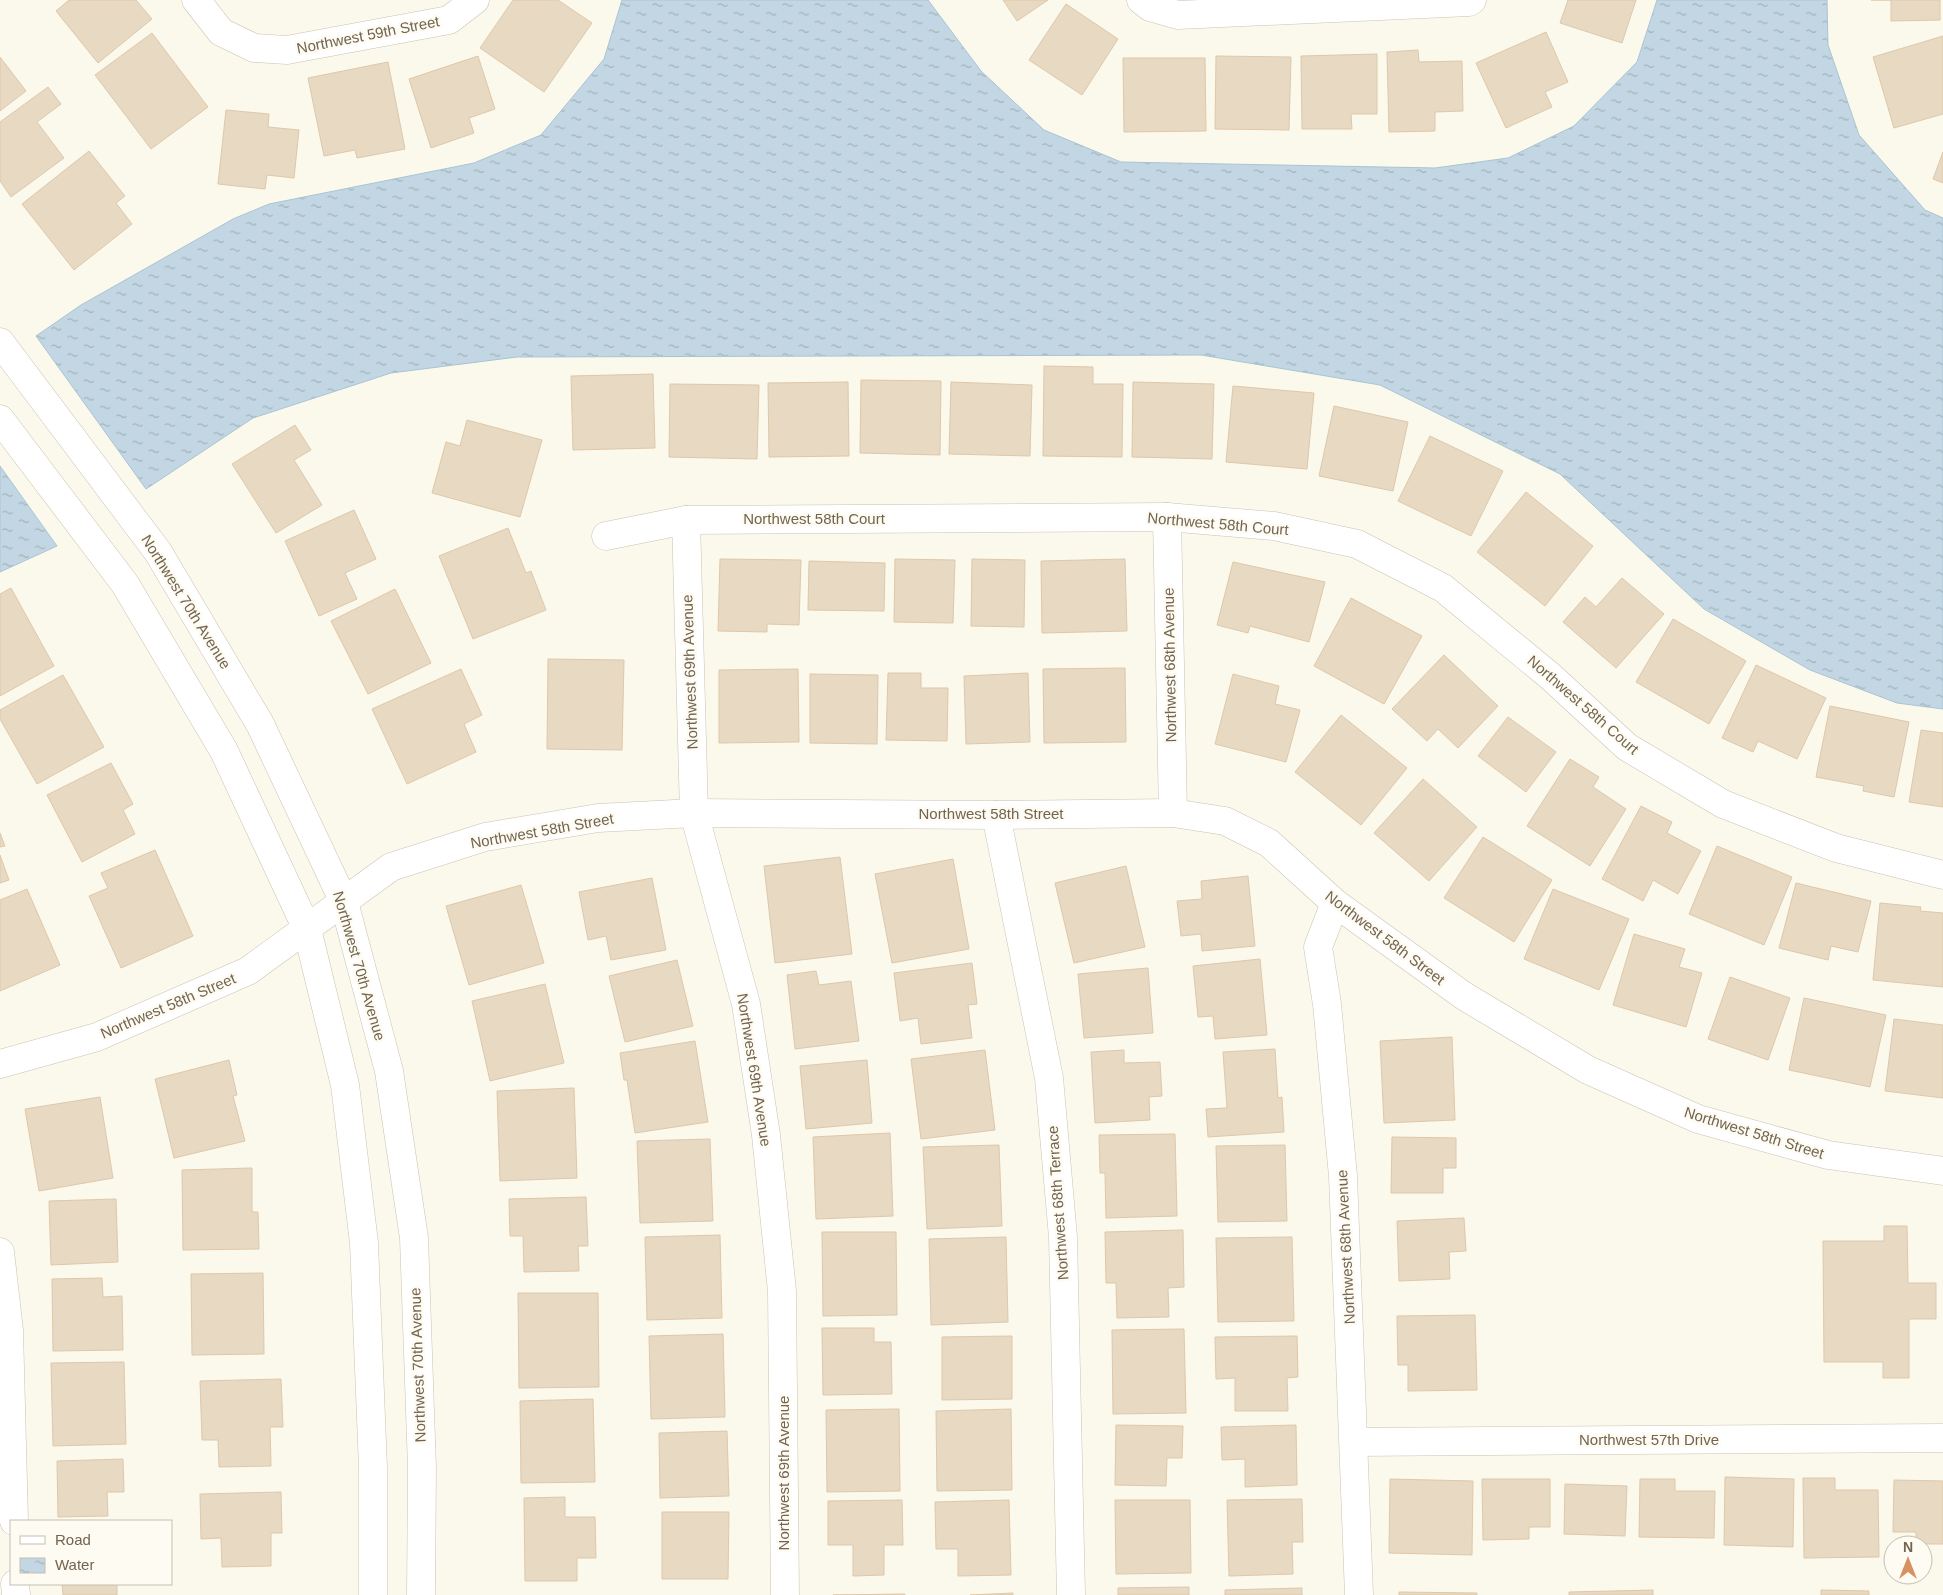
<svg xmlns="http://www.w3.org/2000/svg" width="1943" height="1595" font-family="Helvetica,sans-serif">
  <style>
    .water { fill: url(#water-ripples); stroke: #a9c4d3 }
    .building { fill: #e8d9c2; stroke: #dec8a9 }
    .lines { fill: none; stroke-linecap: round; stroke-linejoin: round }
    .minor-casing { stroke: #ccc3b2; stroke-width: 29 }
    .minor { stroke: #fff; stroke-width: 28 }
    .labels { text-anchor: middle; stroke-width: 5; stroke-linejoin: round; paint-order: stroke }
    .street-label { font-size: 15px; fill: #736451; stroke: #fdfbf2 }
  </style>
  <defs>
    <pattern id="water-ripples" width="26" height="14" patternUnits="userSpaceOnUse" patternTransform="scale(1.25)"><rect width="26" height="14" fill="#c2d7e3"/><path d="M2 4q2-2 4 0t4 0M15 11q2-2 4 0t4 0" fill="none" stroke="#a2b2ba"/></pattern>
  </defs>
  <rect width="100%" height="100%" fill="#fbf8ec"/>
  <!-- water -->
  <g class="water">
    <path d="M622,0H928L981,71L1044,130L1121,162L1435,168L1508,158L1574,126L1637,62L1657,0H1827L1828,45L1859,135L1925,210L1943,218V709L1897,703L1810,670L1704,609L1560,474L1380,385L1201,355L517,357L391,373L253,418L146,489L36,336L81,305L233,219L269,204L474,163L541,135L604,59Z"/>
    <path d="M0,466L57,546L0,572Z"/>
  </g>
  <!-- building -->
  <g class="building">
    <path d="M69,0H136L152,19L98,63L56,11Z"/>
    <path d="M513,0H558L592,23L544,92L480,48Z"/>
    <path d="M1003,0H1048L1017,21Z"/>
    <path d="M1568,0H1636L1622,43L1560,23Z"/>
    <path d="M1871,0H1940V20L1891,21V0Z"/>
    <path d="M1066,4L1118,39L1082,95L1029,60Z"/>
    <path d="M1546,32L1568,82L1545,92L1552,107L1506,128L1476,63Z"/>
    <path d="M152,33L208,107L151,149L95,75Z"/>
    <path d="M1943,36V114L1894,128L1873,57Z"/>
    <path d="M1418,50L1419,62L1462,61L1463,111L1435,112V131L1389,132L1387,52Z"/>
    <path d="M1377,54V114H1351L1352,129H1302L1301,56Z"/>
    <path d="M478,56L495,109L469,118L474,133L431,148L409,79Z"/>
    <path d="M1216,56L1291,57L1289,130L1215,129Z"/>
    <path d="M0,57L26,91L0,111Z"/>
    <path d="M1123,58H1205L1206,131L1124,132Z"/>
    <path d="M388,62L405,149L357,158L355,150L324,156L308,78Z"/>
    <path d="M48,87L61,104L37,122L64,158L11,197L0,181V122Z"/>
    <path d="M226,110L269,114L268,127L299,130L294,178L267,175L265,189L218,184Z"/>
    <path d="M89,151L125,196L116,203L132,224L74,270L22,204Z"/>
    <path d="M1943,152V183L1933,179Z"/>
    <path d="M1044,366L1093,367V384H1123L1122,457L1043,456Z"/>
    <path d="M653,374L655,448L573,450L571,376Z"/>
    <path d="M861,380L941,381L940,455L860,453Z"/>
    <path d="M848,382L849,456L769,457L768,383Z"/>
    <path d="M951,382L1032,385L1030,456L949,454Z"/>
    <path d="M1133,382L1214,384L1212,459L1132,457Z"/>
    <path d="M670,384L759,385L757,459L669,457Z"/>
    <path d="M1233,386L1314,393L1307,469L1226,462Z"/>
    <path d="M1334,406L1408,422L1393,491L1319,476Z"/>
    <path d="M467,420L542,440L520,517L432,493L446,442L460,446Z"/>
    <path d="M295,425L311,450L294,460L322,505L276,533L232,464Z"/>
    <path d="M1430,436L1503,471L1471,536L1398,501Z"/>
    <path d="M1526,492L1593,546L1545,606L1477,552Z"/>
    <path d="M354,510L376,559L345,573L357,599L319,616L285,541Z"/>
    <path d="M508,528L526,573L531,571L546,610L473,639L439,556Z"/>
    <path d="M720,559L801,560L799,625L767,624V632L718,631Z"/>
    <path d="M895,559L955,560L953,623L894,622Z"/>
    <path d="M972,559L1025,560L1024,627L971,626Z"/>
    <path d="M1125,559L1127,631L1042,633L1041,561Z"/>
    <path d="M809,561L885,563L884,611L808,610Z"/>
    <path d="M1233,562L1325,582L1309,642L1250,626L1248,633L1217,625Z"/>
    <path d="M1622,578L1664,614L1616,668L1563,622L1585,597L1596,607Z"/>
    <path d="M11,588L54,666L0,696V594Z"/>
    <path d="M395,589L431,663L368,694L331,621Z"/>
    <path d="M1351,598L1422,636L1384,704L1314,666Z"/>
    <path d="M1673,619L1746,661L1709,724L1636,682Z"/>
    <path d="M1444,655L1498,706L1458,748L1438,729L1427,741L1392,709Z"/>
    <path d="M548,659L624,660L622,750L547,749Z"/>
    <path d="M1756,665L1826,698L1797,759L1758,741L1753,752L1722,738Z"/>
    <path d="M1125,668L1126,742L1044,743L1043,669Z"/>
    <path d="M461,669L482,715L464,724L476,752L407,784L372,709Z"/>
    <path d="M798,669L799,742L719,743V670Z"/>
    <path d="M888,673H921V688H948L947,741L886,740Z"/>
    <path d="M1028,673L1030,742L966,744L964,676Z"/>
    <path d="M810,674L878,675L877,744L810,743Z"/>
    <path d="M1233,674L1279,686L1275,704L1300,710L1286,762L1215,744Z"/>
    <path d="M63,675L104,747L37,784L0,719V710Z"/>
    <path d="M1830,706L1909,722L1894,797L1863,791L1864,786L1816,777Z"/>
    <path d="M1341,715L1407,768L1361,825L1295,772Z"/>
    <path d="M1508,717L1556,752L1526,792L1478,756Z"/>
    <path d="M1921,730L1943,733V807L1909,802Z"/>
    <path d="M1570,759L1599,777L1593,787L1626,809L1590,866L1527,826Z"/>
    <path d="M111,763L133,804L123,810L135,834L82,862L47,795Z"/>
    <path d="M1423,779L1477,827L1429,881L1374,833Z"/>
    <path d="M1641,806L1672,822L1667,833L1701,851L1678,894L1653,880L1643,901L1602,879Z"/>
    <path d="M0,833L5,846L0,847Z"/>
    <path d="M1483,837L1552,880L1514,942L1444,898Z"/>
    <path d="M1717,846L1792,877L1764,945L1689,914Z"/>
    <path d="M155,850L193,936L121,968L89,896L108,888L101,873Z"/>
    <path d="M0,855L9,880L0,883Z"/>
    <path d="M840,857L852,954L775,963L764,866Z"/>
    <path d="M953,859L969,949L892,963L875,874Z"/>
    <path d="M1126,866L1145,947L1074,963L1055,883Z"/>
    <path d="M1248,876L1255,946L1202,951L1201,934L1181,936L1177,901L1202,899L1201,881Z"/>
    <path d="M652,878L666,950L611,960L606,936L588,940L579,892Z"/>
    <path d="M1796,883L1871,901L1858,952L1831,946L1828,960L1779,948Z"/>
    <path d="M521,885L544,963L469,985L446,906Z"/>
    <path d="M27,889L60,965L0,991V900Z"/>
    <path d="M1553,889L1629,919L1599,990L1524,959Z"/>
    <path d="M1880,903L1921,907L1920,911L1943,913V987L1873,980Z"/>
    <path d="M1634,934L1685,949L1679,967L1702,973L1686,1027L1613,1005Z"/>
    <path d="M1260,959L1267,1035L1215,1039L1213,1016L1198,1017L1193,966Z"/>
    <path d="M677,960L693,1026L625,1042L609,976Z"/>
    <path d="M972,963L977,1004L968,1005L972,1038L921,1044L918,1018L900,1021L894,973Z"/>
    <path d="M1148,968L1153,1033L1084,1038L1078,974Z"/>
    <path d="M816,971L819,985L851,981L859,1041L795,1049L787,975Z"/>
    <path d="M1730,977L1790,998L1768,1060L1708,1039Z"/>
    <path d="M545,984L564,1063L490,1081L472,1001Z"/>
    <path d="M1804,998L1886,1015L1870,1087L1789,1070Z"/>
    <path d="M1894,1019L1943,1025V1098L1885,1091Z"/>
    <path d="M1452,1037L1455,1120L1384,1123L1380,1041Z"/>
    <path d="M695,1041L708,1122L635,1133L627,1080H624L620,1053Z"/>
    <path d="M1275,1049L1278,1098L1282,1097L1284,1132L1208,1137L1206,1109L1227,1108L1223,1052Z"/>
    <path d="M985,1050L995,1130L921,1139L911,1059Z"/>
    <path d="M1124,1050V1063L1160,1062L1162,1096L1149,1097L1150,1120L1095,1123L1091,1052Z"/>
    <path d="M229,1060L237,1095L233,1096L245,1141L174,1158L155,1079Z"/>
    <path d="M867,1060L872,1123L806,1129L800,1066Z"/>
    <path d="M574,1088L577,1178L500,1181L497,1091Z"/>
    <path d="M100,1097L113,1178L39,1191L25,1109Z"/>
    <path d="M890,1133L893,1216L816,1219L813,1137Z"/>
    <path d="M1175,1134L1177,1216L1106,1218L1105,1173H1100L1099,1135Z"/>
    <path d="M1392,1137L1456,1138V1168H1443V1193H1391Z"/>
    <path d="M710,1139L713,1221L640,1223L637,1141Z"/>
    <path d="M999,1145L1002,1226L927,1229L923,1147Z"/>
    <path d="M1285,1145L1287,1221L1218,1222L1216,1146Z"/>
    <path d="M252,1168V1212H258L259,1249L183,1250L182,1170Z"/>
    <path d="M586,1197L588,1246H578L579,1271L524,1272L523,1236H510L509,1199Z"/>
    <path d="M116,1199L118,1262L51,1265L49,1201Z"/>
    <path d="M1464,1218L1466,1251L1449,1252L1450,1279L1399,1281L1397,1221Z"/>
    <path d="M1884,1226H1907L1908,1283H1936V1319H1909V1378H1883V1362H1824L1823,1241H1884Z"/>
    <path d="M1183,1230L1184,1287L1168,1288L1169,1317L1117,1318L1116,1283H1106L1105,1232Z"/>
    <path d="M822,1232H896L897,1315L823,1316Z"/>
    <path d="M720,1235L722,1318L647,1320L645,1237Z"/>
    <path d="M1006,1237L1008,1322L931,1325L929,1239Z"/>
    <path d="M1292,1237L1294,1321L1218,1322L1216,1238Z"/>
    <path d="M263,1273L264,1354L192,1355L191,1274Z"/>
    <path d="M102,1278L103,1297L122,1296L123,1350L53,1351L52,1279Z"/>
    <path d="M518,1293H598L599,1387L519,1388Z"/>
    <path d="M1475,1315L1477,1390L1408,1391V1365H1398L1397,1316Z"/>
    <path d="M822,1328H874V1342H891L892,1394L823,1395Z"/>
    <path d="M1184,1329L1186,1413L1113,1414L1112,1330Z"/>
    <path d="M723,1334L725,1417L651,1419L649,1336Z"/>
    <path d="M1012,1336V1399L942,1400V1337Z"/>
    <path d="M1297,1336L1298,1377L1287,1378L1288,1411H1235V1378L1216,1379L1215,1337Z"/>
    <path d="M124,1362L126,1444L53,1446L51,1363Z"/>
    <path d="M281,1379L283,1427H270L271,1466L219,1467L218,1440H202L200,1381Z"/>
    <path d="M593,1399L595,1482L521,1483L520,1401Z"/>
    <path d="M899,1409L900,1491L827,1492L826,1410Z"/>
    <path d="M1011,1409L1012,1490L937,1491L936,1411Z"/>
    <path d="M1116,1425L1183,1426L1182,1458H1167L1166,1486L1115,1485Z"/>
    <path d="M1296,1425L1297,1485L1245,1487V1459L1222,1460L1221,1427Z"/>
    <path d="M727,1431L729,1496L660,1498L659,1433Z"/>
    <path d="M123,1459L124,1492H107L108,1516L58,1517L57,1461Z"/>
    <path d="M1725,1477L1794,1479L1793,1547L1724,1545Z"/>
    <path d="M1803,1478H1835V1490H1878L1879,1557L1804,1558Z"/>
    <path d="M1390,1479L1473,1481L1472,1555L1389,1553Z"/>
    <path d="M1482,1479H1550V1527H1529V1539L1483,1540Z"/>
    <path d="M1640,1479H1675V1491H1715L1714,1538L1639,1537Z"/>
    <path d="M1894,1480L1943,1481V1544H1916V1532H1893Z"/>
    <path d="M1565,1484L1627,1486L1625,1536L1564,1534Z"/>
    <path d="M281,1492L282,1533H271V1566L222,1567L221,1538L201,1539L200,1494Z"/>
    <path d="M565,1497V1517H595L596,1558H577V1581H525L524,1498Z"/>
    <path d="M1302,1499L1303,1542H1292L1293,1574L1229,1576L1227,1500Z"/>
    <path d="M902,1500L903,1545H884V1575L853,1576V1545H828V1501Z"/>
    <path d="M1009,1500L1011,1575L958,1576V1549H936L935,1502Z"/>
    <path d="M1115,1500H1190L1191,1573L1116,1574Z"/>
    <path d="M662,1512H729L728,1579H662Z"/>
    <path d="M62,1584H117V1595H63Z"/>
    <path d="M1189,1587V1595H1118V1588Z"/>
    <path d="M1302,1588V1595H1225V1590Z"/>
    <path d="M1653,1590V1595H1569V1592Z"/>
    <path d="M1821,1590L1869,1591V1595H1821Z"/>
    <path d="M1399,1592L1477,1593V1595H1399Z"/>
    <path d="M1013,1593V1595H970Z"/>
    <path d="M905,1594V1595H833Z"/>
  </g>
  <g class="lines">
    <!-- minor casing -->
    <g class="minor-casing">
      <g id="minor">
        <path d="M196,0L221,32L254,48L287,50L449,20L475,0"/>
        <path d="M1141,0L1150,7L1178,15L1469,2L1472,0"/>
        <path d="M0,342L158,552L260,724L344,902L389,1071L414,1238L422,1468L421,1595"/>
        <path d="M0,419L125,584L224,751L307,929L345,1085L364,1243L373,1468V1595"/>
        <path d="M1167,517L1173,813"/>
        <path d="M686,520L694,813L746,1004L766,1135L782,1291L785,1595"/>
        <path d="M606,536L686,520L1167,517L1274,526L1357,544L1443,588L1550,676L1627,747L1723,804L1836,848L1943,875"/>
        <path d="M996,815L1049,1078L1063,1237L1071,1595"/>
        <path d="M1335,903L1318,947L1327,1004L1343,1176L1359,1595"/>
        <path d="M0,1064L97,1037L248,971L391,867L485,837L598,818L694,813L996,815L1173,813L1225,821L1269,843L1335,903L1464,996L1588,1070L1698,1119L1828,1155L1943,1171"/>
        <path d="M0,1252L9,1330L14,1521"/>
        <path d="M1354,1442L1943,1438"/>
        <path d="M15,1584L16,1595"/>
      </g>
    </g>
    <!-- minor -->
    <use href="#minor" class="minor"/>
  </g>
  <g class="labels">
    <!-- street labels -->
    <g class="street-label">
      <text transform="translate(368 35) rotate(-11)" y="5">Northwest 59th Street</text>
      <text x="814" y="524">Northwest 58th Court</text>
      <text transform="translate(1218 524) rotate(5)" y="5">Northwest 58th Court</text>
      <text transform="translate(186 602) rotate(58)" y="5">Northwest 70th Avenue</text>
      <text transform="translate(1170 665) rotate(-91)" y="5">Northwest 68th Avenue</text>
      <text transform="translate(690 672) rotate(-92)" y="5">Northwest 69th Avenue</text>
      <text transform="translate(1583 705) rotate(41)" y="5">Northwest 58th Court</text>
      <text x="991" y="819">Northwest 58th Street</text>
      <text transform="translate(542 831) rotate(-10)" y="5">Northwest 58th Street</text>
      <text transform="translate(1385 938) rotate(37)" y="5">Northwest 58th Street</text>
      <text transform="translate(359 966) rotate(74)" y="5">Northwest 70th Avenue</text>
      <text transform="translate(168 1006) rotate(-23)" y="5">Northwest 58th Street</text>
      <text transform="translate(754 1070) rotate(81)" y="5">Northwest 69th Avenue</text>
      <text transform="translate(1754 1133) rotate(17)" y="5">Northwest 58th Street</text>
      <text transform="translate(1058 1203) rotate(-94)" y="5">Northwest 68th Terrace</text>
      <text transform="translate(1346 1247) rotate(-93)" y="5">Northwest 68th Avenue</text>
      <text transform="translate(418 1365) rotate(-92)" y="5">Northwest 70th Avenue</text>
      <text x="1649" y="1445">Northwest 57th Drive</text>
      <text transform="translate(784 1473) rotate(-90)" y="5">Northwest 69th Avenue</text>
    </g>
  </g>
  <!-- legend -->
  <rect x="10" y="1520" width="162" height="65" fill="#fdfbf2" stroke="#c6bfb2"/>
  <rect x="20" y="1536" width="25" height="8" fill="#ffffff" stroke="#c6bfb2"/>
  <text x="55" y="1545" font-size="15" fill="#736451">Road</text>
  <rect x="20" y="1558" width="25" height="15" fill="url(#water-ripples)" stroke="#c6bfb2"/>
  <text x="55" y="1570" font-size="15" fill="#736451">Water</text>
  <!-- north arrow -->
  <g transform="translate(1908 1560)"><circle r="24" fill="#fdfbf2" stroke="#c6bfb2"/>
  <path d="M0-4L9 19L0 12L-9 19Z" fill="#d69260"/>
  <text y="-8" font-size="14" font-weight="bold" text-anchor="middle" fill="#736451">N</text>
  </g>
</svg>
